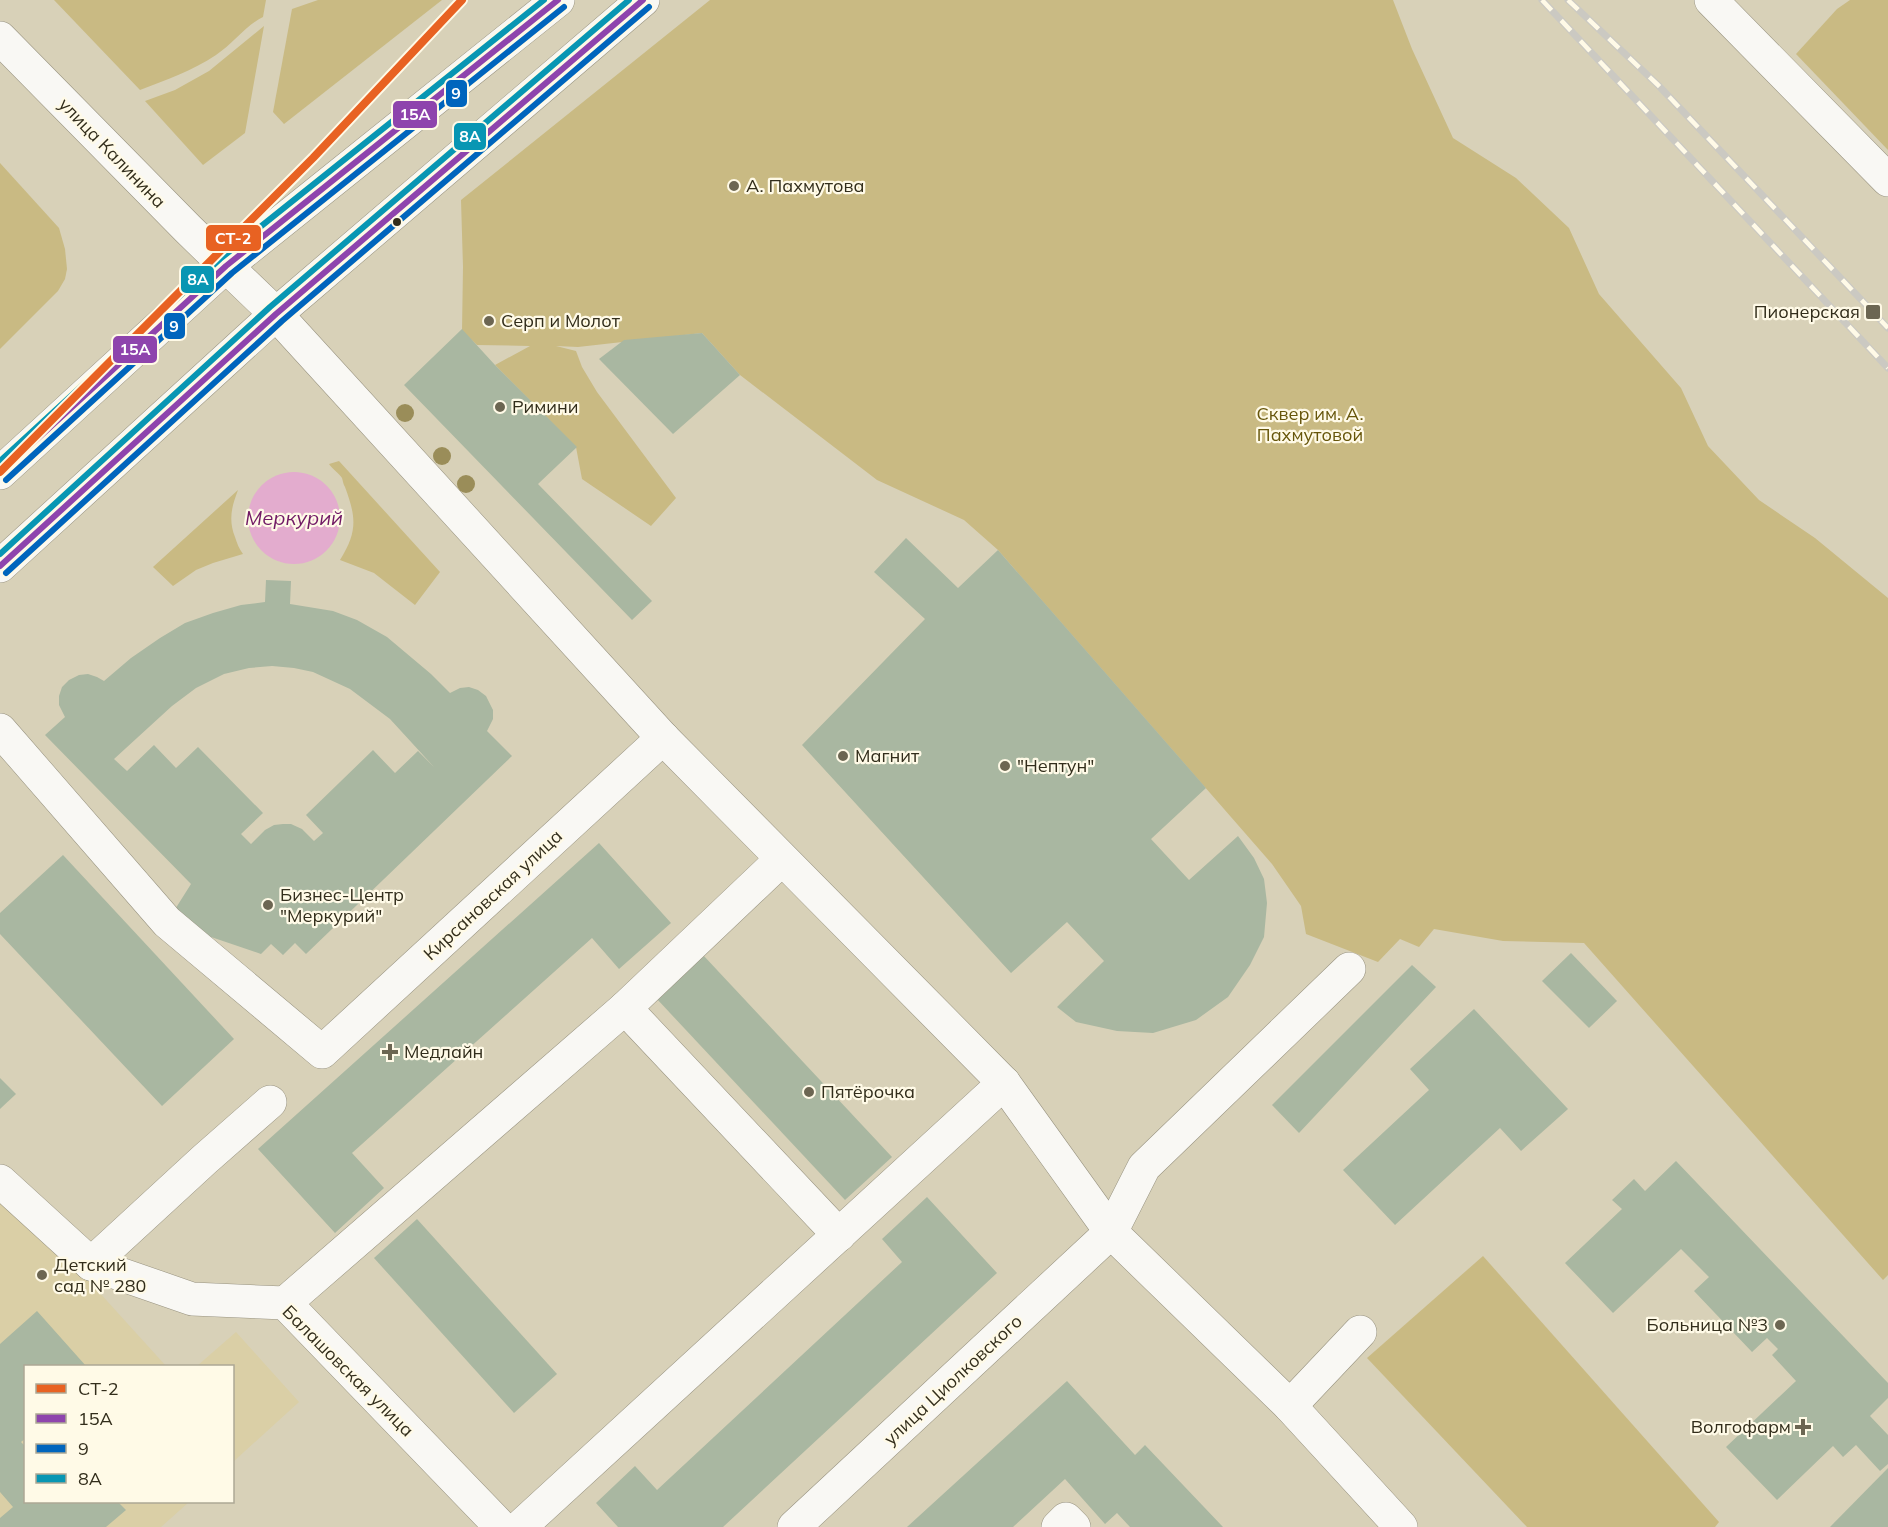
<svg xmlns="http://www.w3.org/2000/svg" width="1888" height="1527" font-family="Mulish,sans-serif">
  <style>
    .built { fill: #dacfa6 }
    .green { fill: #c9ba83 }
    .water { fill: #e3acce }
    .building { fill: #a9b7a1; fill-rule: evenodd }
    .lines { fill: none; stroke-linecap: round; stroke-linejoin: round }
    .minor-casing { stroke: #989380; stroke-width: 34 }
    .major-casing { stroke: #989380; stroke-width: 34 }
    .minor { stroke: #f9f8f4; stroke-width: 33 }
    .major { stroke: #f9f8f4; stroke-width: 33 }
    .rail-casing { stroke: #cbc9c2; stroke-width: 7 }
    .rail { stroke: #fffae7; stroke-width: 4.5; stroke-dasharray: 14; stroke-linecap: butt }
    .bus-1-casing { stroke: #fffae7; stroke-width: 10 }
    .bus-2-casing { stroke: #fffae7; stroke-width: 10 }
    .bus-3-casing { stroke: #fffae7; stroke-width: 10 }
    .bus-1 { stroke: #8e44ad; stroke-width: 6 }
    .bus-2 { stroke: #0065bd; stroke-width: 6 }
    .bus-3 { stroke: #0896b3; stroke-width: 6 }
    .rail-1-casing { stroke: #fffae7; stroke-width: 12 }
    .rail-1 { stroke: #e86222; stroke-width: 8 }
    .tree { fill: #9a8d59 }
    .poi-dot { fill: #6c6652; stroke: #fffae7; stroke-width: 2 }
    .bus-dot { fill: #322d1b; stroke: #fffae7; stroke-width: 2 }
    .labels { text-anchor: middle; stroke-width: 4.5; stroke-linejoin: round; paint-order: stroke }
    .street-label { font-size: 18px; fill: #322d1b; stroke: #fffae7 }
    .poi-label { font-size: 18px; fill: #322d1b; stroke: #fffae7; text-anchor: start }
    .park-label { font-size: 18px; fill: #67560b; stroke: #fffae7 }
    .water-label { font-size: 20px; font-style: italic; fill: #711965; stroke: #fffae7 }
    .line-badge { stroke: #fffae7; stroke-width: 2 }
    .badge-label { font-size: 16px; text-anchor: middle; font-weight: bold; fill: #fff }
  </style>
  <rect width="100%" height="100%" fill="#d8d1b8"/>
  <!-- built -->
  <g class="built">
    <path d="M0,1183L166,1366H26V1502H189L161,1527H0Z"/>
    <path d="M236,1332L299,1402L233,1462L232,1366H197Z"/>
  </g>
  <!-- green -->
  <g class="green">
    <path d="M54,0H266L263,17C245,26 233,44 216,55C192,71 166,80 140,90Z"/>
    <path d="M318,0H442L284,124L273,112L292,9Z"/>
    <path d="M710,0H1393L1412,49L1453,138L1516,178L1569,228L1599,294L1681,388L1708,446L1759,500L1815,538L1888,598V1275L1883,1280L1584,943L1503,941L1434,929L1419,947L1400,939L1378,962L1306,934L1301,906L1272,864L998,550L964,520L877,480L740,375L702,333L578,347L556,346L576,351L582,367L597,392L676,498L651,526L582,479L576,447L495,365L530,346L477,345L462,331L463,267L461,200Z"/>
    <path d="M1850,0H1888V150L1796,54L1837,9Z"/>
    <path d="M264,26L245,133L203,165L145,101L175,90L209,71Z"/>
    <path d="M0,163L59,228L65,249L67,269L65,279L58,291L0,349Z"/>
    <path d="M339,461L440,572L415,605L374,573L340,560C358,531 356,517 345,487C343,484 343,481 342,478C339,473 332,469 329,464Z"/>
    <path d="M238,490C232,506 228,519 235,537C237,543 239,549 243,554L213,563L196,570L173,586L153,567Z"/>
    <path d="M1483,1256L1719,1522L1715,1527H1527L1367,1358Z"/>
  </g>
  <!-- water -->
  <circle class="water" cx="294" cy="518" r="46"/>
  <!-- building -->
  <g class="building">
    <path d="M462,329L495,365L577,447L538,484L652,601L632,620L404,385Z"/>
    <path d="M702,333L740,375L673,434L599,359L624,340Z"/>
    <path d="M906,538L958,588L998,550L1206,788L1151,839L1189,880L1238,836L1254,858L1264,879L1267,903L1264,937L1250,965L1228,997L1196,1020L1153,1033L1117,1031L1076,1022L1057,1007L1104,961L1067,922L1011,973L802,745L925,619L874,572Z"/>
    <path d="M266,580L291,581L290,604L333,611L357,620L387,637L431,674L450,693L460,688L469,687L478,690L486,696L493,710V719L487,731L512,756L306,954L295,943L283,955L271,944L261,954L167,922L191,884L45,735L65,717L59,705V696L62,687L69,680L79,675L88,674L97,677L104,681L131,658L160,638L185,623L213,613L241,605L265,602ZM272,666L294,668L313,672L350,689L390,719L434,767L418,751L395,773L373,750L306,815L323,833L314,841L302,829L291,824H283L274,825L265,830L251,844L241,834L263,813L198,747L176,768L154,745L127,771L114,759L172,706L196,688L224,674L249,668Z"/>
    <path d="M599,843L671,923L619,969L592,938L352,1153L384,1188L335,1233L258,1149Z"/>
    <path d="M63,855L234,1039L162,1106L0,934V913Z"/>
    <path d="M1571,953L1617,1001L1589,1028L1542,981Z"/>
    <path d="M703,955L892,1157L845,1200L656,998Z"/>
    <path d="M1412,965L1436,987L1299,1133L1272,1105Z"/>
    <path d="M1474,1009L1568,1109L1521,1151L1500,1128L1395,1225L1343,1170L1429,1090L1410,1069Z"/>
    <path d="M0,1078L16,1094L0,1109Z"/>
    <path d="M1676,1161L1888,1383V1398L1870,1416L1888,1435V1464L1880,1471L1856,1445L1843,1457L1833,1446L1777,1500L1726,1447L1796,1381L1772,1355L1778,1349L1767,1338L1752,1352L1694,1291L1709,1277L1681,1249L1613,1313L1565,1263L1622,1209L1612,1200L1634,1179L1645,1191Z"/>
    <path d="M927,1197L997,1273L723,1527H618L596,1503L635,1466L657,1490L902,1262L882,1239Z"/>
    <path d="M417,1219L557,1374L514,1413L374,1258Z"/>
    <path d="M37,1311L86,1366H26V1438L21,1442L26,1447V1502H118L126,1510L106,1527H0V1518L13,1507L0,1492V1344Z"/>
    <path d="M1067,1381L1135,1455L1145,1445L1223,1527H1130L1117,1513L1105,1524L1065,1479L1013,1527H907Z"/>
    <path d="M1888,1468V1527H1830Z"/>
  </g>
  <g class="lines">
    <!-- minor casing -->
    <g class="minor-casing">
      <g id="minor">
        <path d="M1711,0L1888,180"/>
        <path d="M0,38L188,229L226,266"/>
        <path d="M0,730L167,922L322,1052L663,738"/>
        <path d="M625,1008L839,1235"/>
        <path d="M0,1181L91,1264L204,1160L270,1102"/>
        <path d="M91,1264L192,1299L285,1303L501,1527"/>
        <path d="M285,1303L625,1008L782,859"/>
        <path d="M1290,1406L1360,1332"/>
        <path d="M520,1527L1004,1083"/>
        <path d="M794,1527L1111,1232L1144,1167L1349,969"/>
        <path d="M1058,1527L1066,1519L1074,1527"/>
      </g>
    </g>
    <!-- major casing -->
    <g class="major-casing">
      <g id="major">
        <path d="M226,266L276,314L663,738L1004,1083L1111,1232L1290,1406L1401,1527"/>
        <path d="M0,473L226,266L558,0"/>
        <path d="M0,566L276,314L643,0"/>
      </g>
    </g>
    <!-- minor -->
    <use href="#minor" class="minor"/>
    <!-- major -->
    <use href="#major" class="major"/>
    <!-- rail casing -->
    <g class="rail-casing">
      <g id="rail">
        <path d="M1542,0L1888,368"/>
        <path d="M1568,0L1658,85L1888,328"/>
      </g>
    </g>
    <!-- rail -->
    <use href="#rail" class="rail"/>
    <!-- bus-1 casing -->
    <g class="bus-1-casing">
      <g id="bus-1">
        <path d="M0,473L226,266L558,0"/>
        <path d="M0,566L276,314L643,0"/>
      </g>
    </g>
    <!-- bus-2 casing -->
    <g class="bus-2-casing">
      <g id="bus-2">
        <path d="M6,480L232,273L564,7"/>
        <path d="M6,573L282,321L649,7"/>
      </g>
    </g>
    <!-- bus-3 casing -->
    <g class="bus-3-casing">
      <g id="bus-3">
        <path d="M0,461L220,259L544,0"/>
        <path d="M0,554L270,307L629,0"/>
      </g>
    </g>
    <!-- bus-1 -->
    <use href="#bus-1" class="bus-1"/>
    <!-- bus-2 -->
    <use href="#bus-2" class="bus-2"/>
    <!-- bus-3 -->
    <use href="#bus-3" class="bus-3"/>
    <!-- rail-1 casing -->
    <g class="rail-1-casing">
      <path id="rail-1" d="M0,472L313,158L462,0"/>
    </g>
    <!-- rail-1 -->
    <use href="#rail-1" class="rail-1"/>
  </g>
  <!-- trees -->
  <g class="tree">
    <circle cx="405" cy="413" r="9"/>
    <circle cx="442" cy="456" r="9"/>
    <circle cx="466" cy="484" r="9"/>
  </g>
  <!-- markers -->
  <g class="poi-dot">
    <circle cx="734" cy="186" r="6"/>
    <rect x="1865" y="304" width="16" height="16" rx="3"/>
    <circle cx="489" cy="321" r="6"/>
    <circle cx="500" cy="407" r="6"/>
    <circle cx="843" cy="756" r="6"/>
    <circle cx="1005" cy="766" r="6"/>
    <circle cx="268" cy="905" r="6"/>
    <path d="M387 1043h6v6h6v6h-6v6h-6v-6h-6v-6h6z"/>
    <circle cx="809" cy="1092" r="6"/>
    <circle cx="42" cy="1275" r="6"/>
    <circle cx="1780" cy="1325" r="6"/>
    <path d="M1800 1418h6v6h6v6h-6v6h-6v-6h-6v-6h6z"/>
  </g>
  <circle class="bus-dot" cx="397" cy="222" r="5"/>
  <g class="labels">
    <!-- street labels -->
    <g class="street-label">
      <text transform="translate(112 153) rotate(46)" y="6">улица Калинина</text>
      <text transform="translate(493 895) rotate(-43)" y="6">Кирсановская улица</text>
      <text transform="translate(348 1371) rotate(45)" y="6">Балашовская улица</text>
      <text transform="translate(953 1380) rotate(-43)" y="6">улица Циолковского</text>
    </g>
    <!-- poi labels -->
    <g class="poi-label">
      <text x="746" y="192">А. Пахмутова</text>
      <text x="1860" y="318" text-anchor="end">Пионерская</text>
      <text x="501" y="327">Серп и Молот</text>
      <text x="512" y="413">Римини</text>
      <text x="855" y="762">Магнит</text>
      <text x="1017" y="772">"Нептун"</text>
      <text x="280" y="901">Бизнес-Центр<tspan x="280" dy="21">"Меркурий"</tspan></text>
      <text x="404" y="1058">Медлайн</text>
      <text x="821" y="1098">Пятёрочка</text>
      <text x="54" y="1271">Детский<tspan x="54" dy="21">сад № 280</tspan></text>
      <text x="1768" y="1331" text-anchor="end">Больница №3</text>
      <text x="1791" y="1433" text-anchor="end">Волгофарм</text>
    </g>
    <!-- park labels -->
    <g class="park-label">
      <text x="1310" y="420">Сквер им. А.<tspan x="1310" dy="21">Пахмутовой</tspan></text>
    </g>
    <!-- water labels -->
    <g class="water-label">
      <text x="294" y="525">Меркурий</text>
    </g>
  </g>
  <g class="line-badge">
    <rect x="445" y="79" width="23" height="29" rx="6" fill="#0065bd"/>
    <rect x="392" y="100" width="46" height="29" rx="6" fill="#8e44ad"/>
    <rect x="453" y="122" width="34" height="29" rx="6" fill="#0896b3"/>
    <rect x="205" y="224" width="57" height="28" rx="6" fill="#e86222"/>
    <rect x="180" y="265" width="35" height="29" rx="6" fill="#0896b3"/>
    <rect x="163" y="312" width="23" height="28" rx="6" fill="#0065bd"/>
    <rect x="112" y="335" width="46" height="29" rx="6" fill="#8e44ad"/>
  </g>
  <g class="badge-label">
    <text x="456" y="99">9</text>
    <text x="415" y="120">15А</text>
    <text x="470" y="142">8А</text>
    <text x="233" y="244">СТ-2</text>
    <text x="198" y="285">8А</text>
    <text x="174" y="332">9</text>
    <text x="135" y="355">15А</text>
  </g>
  <!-- legend -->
  <rect x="24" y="1365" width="210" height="138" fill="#fffae7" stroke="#ada895" stroke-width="1.5"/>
  <rect x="36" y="1384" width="30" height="9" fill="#e86222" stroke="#ada895" stroke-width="1.5"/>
  <text x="78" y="1395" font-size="18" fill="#322d1b">СТ-2</text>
  <rect x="36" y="1414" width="30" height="9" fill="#8e44ad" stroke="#ada895" stroke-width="1.5"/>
  <text x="78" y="1425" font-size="18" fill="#322d1b">15А</text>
  <rect x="36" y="1444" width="30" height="9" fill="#0065bd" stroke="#ada895" stroke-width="1.5"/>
  <text x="78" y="1455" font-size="18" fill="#322d1b">9</text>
  <rect x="36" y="1474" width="30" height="9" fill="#0896b3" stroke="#ada895" stroke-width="1.5"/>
  <text x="78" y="1485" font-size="18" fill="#322d1b">8А</text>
</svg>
